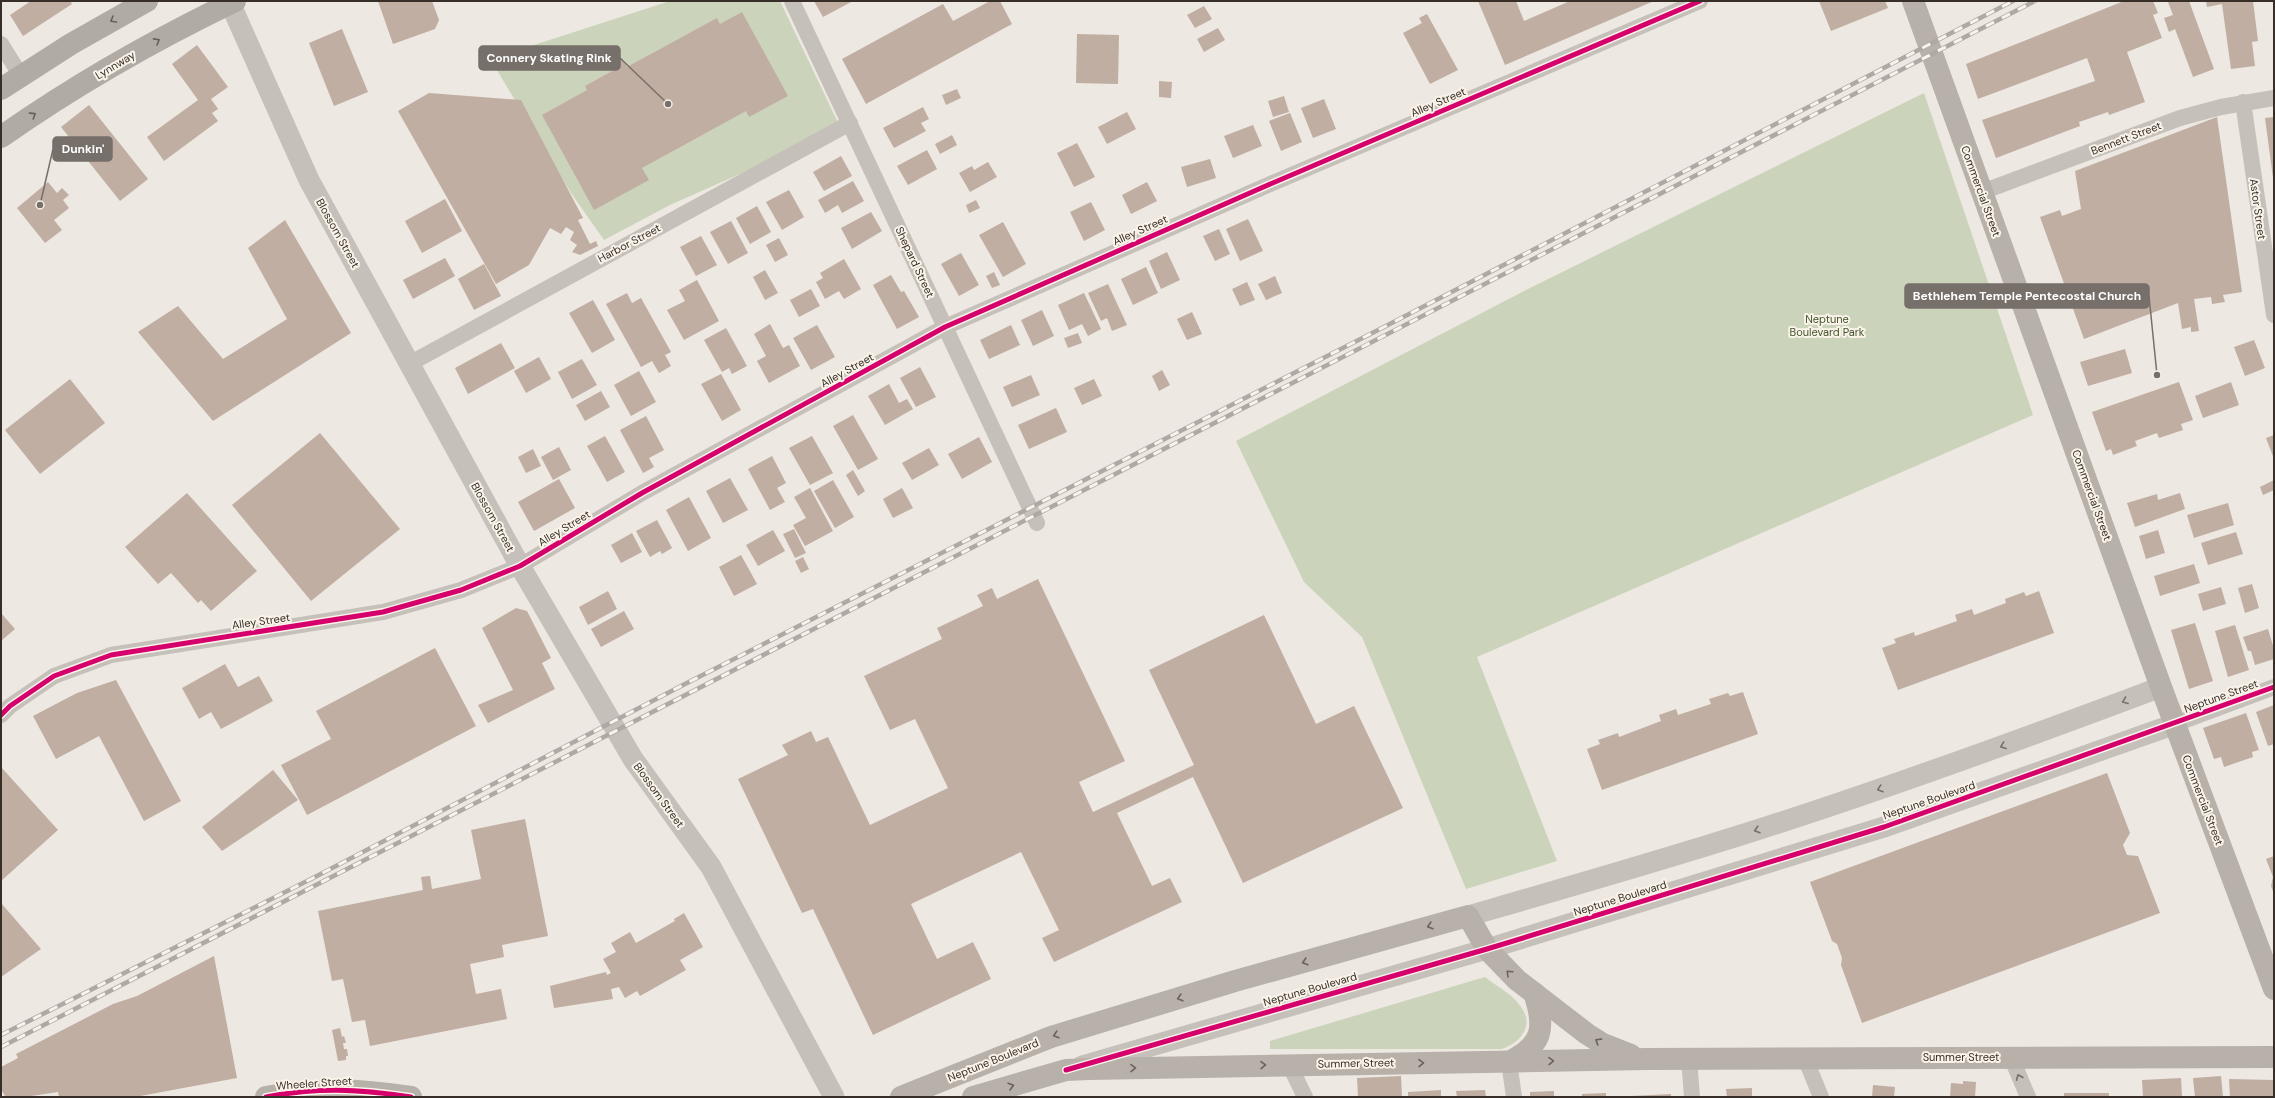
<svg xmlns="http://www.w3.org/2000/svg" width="2275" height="1098" font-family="'DM Sans',sans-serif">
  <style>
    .green { fill: #ccd3bb }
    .building { fill: #c0aea3 }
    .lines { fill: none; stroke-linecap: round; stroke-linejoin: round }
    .minor { stroke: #c6c0ba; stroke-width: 16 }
    .tertiary { stroke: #c6c0ba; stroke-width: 21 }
    .secondary { stroke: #b7b1aa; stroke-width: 22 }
    .trunk { stroke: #b0aba4; stroke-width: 22 }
    .rail-casing { stroke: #aea9a4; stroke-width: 4.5 }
    .rail { stroke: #f9f3e9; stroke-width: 3; stroke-dasharray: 9; stroke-linecap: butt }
    .cycleway-casing { stroke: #f9f3e9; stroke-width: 8 }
    .cycleway { stroke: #d6006c; stroke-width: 5 }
    .oneway { stroke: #67605a }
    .oneway2 { stroke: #77706a }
    .oneway3 { stroke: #6a625c }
    .labels { text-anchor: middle; stroke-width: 4; stroke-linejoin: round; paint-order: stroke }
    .street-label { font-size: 11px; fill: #372e28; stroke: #f9f3e9 }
    .park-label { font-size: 11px; fill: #43552c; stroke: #f9f3e9 }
    .leader { fill: none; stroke: #776f69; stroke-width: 1.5 }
    .callout-dot { fill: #776f69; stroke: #f9f3e9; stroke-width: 1.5 }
    .callout { fill: #776f69; stroke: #776f69; stroke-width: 1.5 }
    .callout-label { font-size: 12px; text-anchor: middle; font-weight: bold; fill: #fff }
  </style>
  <rect width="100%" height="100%" fill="#ede8e1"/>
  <!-- green -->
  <g class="green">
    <path d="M670,1H780L841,129L670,205L604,240L571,193L492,62L534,45Z"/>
    <path d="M1924,93L2033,415L1477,657L1557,861L1466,889L1362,637L1304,582L1236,441L1530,288Z"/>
    <path d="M1485,977C1496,986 1514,995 1521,1007C1535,1026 1520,1043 1502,1049H1270V1041Z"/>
  </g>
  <!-- building -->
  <g class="building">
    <path d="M31,1H70L72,4L23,36L10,15Z"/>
    <path d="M378,1H432L439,20L435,29L393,44Z"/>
    <path d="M814,1H853L823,17Z"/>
    <path d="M990,1H1000L1012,24L866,104L842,59L943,4L953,21Z"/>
    <path d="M1478,1H1516L1524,21L1570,1H1654L1505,65Z"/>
    <path d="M1819,1H1885L1888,8L1831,31Z"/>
    <path d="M2124,1H2153L2158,13L2153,15L2162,38L2127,52L2145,102L2109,115L2108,112L2079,122L2080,126L1996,158L1982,120L2095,81L2087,58L1978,99L1966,64Z"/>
    <path d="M2171,1H2189L2214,69L2193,77L2175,29L2169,32L2164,18L2173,15L2168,2Z"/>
    <path d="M2206,1H2253L2258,41L2252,42L2255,66L2231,69L2222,4L2207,7Z"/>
    <path d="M1204,6L1212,19L1195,28L1187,15Z"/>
    <path d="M742,12L788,96L749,117L746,111L642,168L649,180L594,210L542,115L587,90L585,86L614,70L611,64L622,58L627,67L717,18L720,24Z"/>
    <path d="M1427,14L1458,70L1430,84L1403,33L1422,23L1419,18Z"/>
    <path d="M1218,28L1225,40L1204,52L1197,39Z"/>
    <path d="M342,29L368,92L334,106L309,43Z"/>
    <path d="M1077,34L1119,35L1118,84L1076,83Z"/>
    <path d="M197,45L228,87L211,99L218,109L212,113L218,121L164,161L147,137L198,100L172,64Z"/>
    <path d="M1159,81L1172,82L1171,98L1159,97Z"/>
    <path d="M957,89L961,98L946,105L942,95Z"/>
    <path d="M429,93L521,100L583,218L578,220L590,244L596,241L598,246L580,255L572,252L577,245L570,240L574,232L566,227L561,234L550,228L529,265L496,284L398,111Z"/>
    <path d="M1284,96L1289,112L1273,117L1268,101Z"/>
    <path d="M1324,99L1336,129L1313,138L1301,108Z"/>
    <path d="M89,105L148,179L120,201L61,127Z"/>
    <path d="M923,107L929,119L921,123L926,131L894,148L883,128Z"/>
    <path d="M1127,112L1136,129L1107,144L1098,127Z"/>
    <path d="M1290,113L1302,142L1281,151L1269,121Z"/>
    <path d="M2217,117L2242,292L2223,295L2225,302L2212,304L2211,297L2194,299L2199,331L2191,332V327L2182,329L2178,303L2084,339L2040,217L2060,210L2062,216L2081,209L2075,171Z"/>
    <path d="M2274,117V178H2273L2265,118Z"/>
    <path d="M1253,125L1262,146L1233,158L1224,136Z"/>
    <path d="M952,135L957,145L940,154L935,144Z"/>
    <path d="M1077,143L1095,177L1074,187L1057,153Z"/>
    <path d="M927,150L937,169L908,185L897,166Z"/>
    <path d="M841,156L852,176L824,191L813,172Z"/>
    <path d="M1210,159L1216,178L1187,187L1181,167Z"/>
    <path d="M988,162L997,177L970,192L959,173L972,166L974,170Z"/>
    <path d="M853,181L864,201L842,213L838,205L825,213L818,200Z"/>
    <path d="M48,182L57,193L62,188L69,195L63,200L69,208L54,220L62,230L45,243L17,208Z"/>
    <path d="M1147,182L1157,201L1131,214L1122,195Z"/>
    <path d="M789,190L804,217L782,230L766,202Z"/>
    <path d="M445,199L462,231L422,253L405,221Z"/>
    <path d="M976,200L980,208L969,213L966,205Z"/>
    <path d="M1091,202L1105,230L1084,241L1070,212Z"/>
    <path d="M757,206L771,232L750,244L736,218Z"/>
    <path d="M871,212L882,231L852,249L841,228Z"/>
    <path d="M1248,219L1263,251L1240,261L1226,229Z"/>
    <path d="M285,220L351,333L213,421L138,332L178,306L223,359L287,319L248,248Z"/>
    <path d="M731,221L748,253L728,264L710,232Z"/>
    <path d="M1003,222L1026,264L1003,277L979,235Z"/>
    <path d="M1219,229L1230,254L1215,261L1203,236Z"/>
    <path d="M701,236L717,265L696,276L680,247Z"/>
    <path d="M779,238L788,255L775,262L766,245Z"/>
    <path d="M1167,252L1180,280L1161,289L1149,261Z"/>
    <path d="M961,253L979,285L959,296L941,264Z"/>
    <path d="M445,258L455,276L413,299L403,280Z"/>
    <path d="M844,259L861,289L844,299L839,291L825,299L816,282L823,278L820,273Z"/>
    <path d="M484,264L501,296L474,310L458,279Z"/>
    <path d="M1146,267L1158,293L1133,305L1121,279Z"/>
    <path d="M765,270L778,293L765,300L753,277Z"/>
    <path d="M994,272L1000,285L992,288L986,276Z"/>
    <path d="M891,275L901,292L904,291L919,317L897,329L873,285Z"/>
    <path d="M1275,276L1282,293L1266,300L1258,284Z"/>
    <path d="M697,280L719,321L684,340L667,310L685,301L679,290Z"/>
    <path d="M1247,282L1255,300L1240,306L1232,289Z"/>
    <path d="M1108,284L1127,325L1112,331L1107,318L1101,321L1088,293Z"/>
    <path d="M811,289L820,306L799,317L790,300Z"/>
    <path d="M627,293L632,303L641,298L671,352L665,355L671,366L659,373L652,361L641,367L606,304Z"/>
    <path d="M1084,293L1101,329L1088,336L1082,324L1069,330L1058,305Z"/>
    <path d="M593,300L615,340L592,353L569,313Z"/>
    <path d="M1042,310L1054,336L1033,346L1021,320Z"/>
    <path d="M1192,312L1202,334L1187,340L1177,319Z"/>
    <path d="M770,324L783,348L789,345L800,366L769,383L757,361L766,356L754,334Z"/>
    <path d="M817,325L835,357L811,370L793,338Z"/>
    <path d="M1011,325L1020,345L989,359L980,340Z"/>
    <path d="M726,328L747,366L732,374L729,368L722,372L704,340Z"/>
    <path d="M1078,333L1082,343L1068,348L1064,338Z"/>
    <path d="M2254,340L2265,368L2245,376L2234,347Z"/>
    <path d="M501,343L515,368L468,394L455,368Z"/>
    <path d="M2125,349L2132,373L2088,386L2080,362Z"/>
    <path d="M539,357L551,379L526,393L514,371Z"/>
    <path d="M582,359L597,385L572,399L558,372Z"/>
    <path d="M920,367L936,397L916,407L900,378Z"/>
    <path d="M1162,370L1170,385L1159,391L1152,376Z"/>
    <path d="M639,371L656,402L631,416L614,385Z"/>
    <path d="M721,374L741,410L722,421L701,384Z"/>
    <path d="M1031,375L1040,395L1012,407L1003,387Z"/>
    <path d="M70,379L105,423L40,474L5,430Z"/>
    <path d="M1094,379L1102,396L1082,405L1074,388Z"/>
    <path d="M2179,382L2193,420L2181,424L2183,430L2159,438L2157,433L2135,441L2137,446L2113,455L2111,449L2106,451L2092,412Z"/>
    <path d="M2231,382L2239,405L2203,418L2195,396Z"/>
    <path d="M889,384L899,403L907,399L913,409L885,425L868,396Z"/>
    <path d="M601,391L610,407L585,421L576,405Z"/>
    <path d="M1056,408L1067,432L1029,449L1018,425Z"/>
    <path d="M853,415L878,459L858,470L833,426Z"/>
    <path d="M646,416L664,450L649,458L654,467L643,473L620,430Z"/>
    <path d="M320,433L400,529L311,601L232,505Z"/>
    <path d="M2274,435V459L2266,438Z"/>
    <path d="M605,436L625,472L607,482L587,446Z"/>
    <path d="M812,436L833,473L810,485L789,448Z"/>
    <path d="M979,437L992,462L962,479L948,454Z"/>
    <path d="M559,447L571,470L553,480L541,457Z"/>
    <path d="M929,448L939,465L912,480L902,463Z"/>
    <path d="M533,449L541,466L526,473L518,457Z"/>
    <path d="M772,456L786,483L777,488L785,502L770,510L748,469Z"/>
    <path d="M853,470L865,491L858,496L846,475Z"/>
    <path d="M730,478L748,510L723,523L706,491Z"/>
    <path d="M559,479L575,508L534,531L518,502Z"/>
    <path d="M833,480L854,517L835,528L814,491Z"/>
    <path d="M2274,480V490L2263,495L2260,487Z"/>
    <path d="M810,488L833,531L805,546L793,525L806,518L794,497Z"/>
    <path d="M902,488L913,508L893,518L883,499Z"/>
    <path d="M187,493L257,571L211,611L201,600L198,603L171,573L158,584L125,547Z"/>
    <path d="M2180,493L2185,509L2135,527L2127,503L2157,494L2158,500Z"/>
    <path d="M689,497L711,538L688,551L666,510Z"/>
    <path d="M2228,503L2234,525L2194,538L2187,515Z"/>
    <path d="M657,520L672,548L662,554L660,551L650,557L636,531Z"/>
    <path d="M794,529L806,553L795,558L783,534Z"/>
    <path d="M773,530L785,551L758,566L746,545Z"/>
    <path d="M2158,530L2165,553L2146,559L2139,536Z"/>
    <path d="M2236,532L2243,554L2208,565L2201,543Z"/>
    <path d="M632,533L642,552L621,563L611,545Z"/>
    <path d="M741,555L757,584L734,596L719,567Z"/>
    <path d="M803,557L809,569L801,573L795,561Z"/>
    <path d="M2194,564L2200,583L2160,596L2154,576Z"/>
    <path d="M1038,579L1125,761L1079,782L1093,812L1194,765L1149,670L1264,615L1316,724L1354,706L1403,808L1243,883L1193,777L1117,813L1152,886L1170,878L1182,902L1054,962L1042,938L1059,930L1021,852L911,904L937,959L973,942L991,979L873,1035L813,909L802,913L738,779L788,755L782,745L811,731L816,742L828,737L870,825L948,788L915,719L890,730L864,676L942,639L937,628L983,606L977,595L992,588L997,599Z"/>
    <path d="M2252,584L2259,608L2245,613L2238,588Z"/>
    <path d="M2221,587L2226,604L2203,611L2198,594Z"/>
    <path d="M608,591L617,609L588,625L579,607Z"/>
    <path d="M2039,591L2054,633L1898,690L1882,648L1896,643L1894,639L1914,632L1915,636L1957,621L1955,615L1972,609L1974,615L2006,603L2005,599L2024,592L2026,596Z"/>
    <path d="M516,608L527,611L551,658L542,663L555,689L488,723L478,705L513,690L482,628Z"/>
    <path d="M624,611L634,629L601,647L591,629Z"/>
    <path d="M1,613L15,629L1,641Z"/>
    <path d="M2195,623L2213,681L2189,689L2171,630Z"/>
    <path d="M2235,625L2249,670L2228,677L2215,631Z"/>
    <path d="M2268,629L2274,649V659L2255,665L2251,651H2248L2243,637Z"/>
    <path d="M435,648L476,726L307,815L281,765L331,739L316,711Z"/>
    <path d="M225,664L238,687L259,676L273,701L221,729L211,712L199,719L182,688Z"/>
    <path d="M116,680L181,801L144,821L99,736L56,759L33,716L77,693Z"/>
    <path d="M1743,692L1758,734L1602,790L1587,749L1600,744L1598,740L1618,733L1619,737L1661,721L1659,715L1676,709L1678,715L1711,704L1709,699L1728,693L1730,696Z"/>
    <path d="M2274,705V744L2268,746L2256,712Z"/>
    <path d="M2246,713L2259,750L2252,752L2253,757L2224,767L2221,757L2214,759L2203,728Z"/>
    <path d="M1,767L58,830L1,881Z"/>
    <path d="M273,770L298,800L222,851L202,827Z"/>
    <path d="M2107,773L2130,833L2123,845L2127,855L2138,856L2160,913L1862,1023L1841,965L1842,958L1837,944L1832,941L1810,882Z"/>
    <path d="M525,819L548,936L502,945L504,957L470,964L476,994L501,989L507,1019L370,1046L365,1020L352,1022L343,979L332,981L318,911L423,890L421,877L430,876L432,889L481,879L471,830Z"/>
    <path d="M2274,856V894L2271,886L2273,877L2266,859Z"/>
    <path d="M1,903L41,949L1,977Z"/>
    <path d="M684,913L703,947L680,960L686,970L640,996L637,991L625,998L619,987L611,989L613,999L554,1008L550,986L606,972L607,975L611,973L603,959L616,952L611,943L630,932L636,943L675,921L674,919Z"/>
    <path d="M214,956L237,1078L135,1097H59L58,1092L25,1097L5,1096L1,1089V1067L18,1058L16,1054L113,1004L137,996Z"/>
    <path d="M340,1028L342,1037L344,1036L346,1043H343L344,1049H347L348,1056H346V1060L338,1061L332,1030Z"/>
    <path d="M1401,1076L1402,1097H1358L1357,1078Z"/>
    <path d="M2221,1076L2223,1097H2195L2193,1078Z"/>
    <path d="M2181,1078L2182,1097H2143L2142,1080Z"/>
    <path d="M2229,1079L2274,1080V1097H2230Z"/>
    <path d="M1963,1081L1976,1082L1975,1097H1950L1951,1083L1963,1084Z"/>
    <path d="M1873,1085L1895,1087L1894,1097H1872Z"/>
    <path d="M1752,1088V1097H1727L1726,1089Z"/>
    <path d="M1441,1090V1097H1408V1092Z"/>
    <path d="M1485,1090L1486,1097H1457L1456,1091Z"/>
    <path d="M1554,1091V1097H1530V1092Z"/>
    <path d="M1606,1093V1097H1582V1094Z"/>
    <rect x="2064" y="1093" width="45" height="4"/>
    <path d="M1671,1094V1097H1631V1096Z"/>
  </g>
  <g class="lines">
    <!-- minor -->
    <g class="minor">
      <path d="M792,1L1037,523"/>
      <path d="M1,44L21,76"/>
      <path d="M2243,102L2274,315"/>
      <path d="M1982,192L2180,118L2221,107L2274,98"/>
      <path d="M409,364L850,123"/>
      <path d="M1,715L10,706L54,676L111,655L383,612L461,590L520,566L642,493L945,327L1268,185L1700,1"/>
      <path d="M2175,724L2274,687"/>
      <path d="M2011,1057L2028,1097"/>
      <path d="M1805,1058L1821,1097"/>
      <path d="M1689,1059L1692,1097"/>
      <path d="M1509,1062L1514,1097"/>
      <path d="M1289,1064L1305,1097"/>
    </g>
    <!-- tertiary -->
    <g class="tertiary">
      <path d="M230,3L309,180L520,566L633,759L711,867L834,1097"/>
      <path d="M1468,916C1565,888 1663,860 1760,829C1895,786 2028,737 2161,687"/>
      <path d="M1082,1066L1487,949L1884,827L2175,724"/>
    </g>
    <!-- secondary -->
    <g class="secondary">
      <path d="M1913,1L2161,687L2274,989"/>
      <path d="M1509,1062C1543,1045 1546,1028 1534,993"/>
      <path d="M266,1097C318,1087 358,1089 411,1097"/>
      <path d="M901,1097L1051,1037L1235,981L1468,916L1487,949L1517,980L1587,1034L1603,1044L1631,1055"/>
      <path d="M973,1097L1066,1070L1089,1069L1647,1059L2274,1057"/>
    </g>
    <!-- trunk -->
    <g class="trunk">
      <path d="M1,89L71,44L147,1"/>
      <path d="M1,137C75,85 154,40 235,1"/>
    </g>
    <!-- rail casing -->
    <g class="rail-casing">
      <g id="rail">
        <path d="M1,1035L313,878L685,684L1384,327L2013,1"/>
        <path d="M1,1047L2035,1"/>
      </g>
    </g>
    <!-- rail -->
    <use href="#rail" class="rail"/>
    <!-- cycleway casing -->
    <g class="cycleway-casing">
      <g id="cycleway">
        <path d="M1,715L10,706L54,676L111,655L383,612L461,590L520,566L642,493L945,327L1268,185L1700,1"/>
        <path d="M1066,1070L1487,949L1884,827L2274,687"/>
        <path d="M266,1097C318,1087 358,1089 411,1097"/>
      </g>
    </g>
    <!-- cycleway -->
    <use href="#cycleway" class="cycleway"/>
  </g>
  <!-- one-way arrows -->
  <defs><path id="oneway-chevron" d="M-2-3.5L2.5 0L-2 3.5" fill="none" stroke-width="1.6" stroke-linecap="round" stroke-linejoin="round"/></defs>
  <g class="oneway">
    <use href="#oneway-chevron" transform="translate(113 20) rotate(150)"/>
    <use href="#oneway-chevron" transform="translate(157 41) rotate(-29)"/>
    <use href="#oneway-chevron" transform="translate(33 115) rotate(-33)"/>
  </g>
  <g class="oneway2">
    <use href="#oneway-chevron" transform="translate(2125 701) rotate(159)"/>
    <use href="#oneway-chevron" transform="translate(2003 746) rotate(160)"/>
    <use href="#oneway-chevron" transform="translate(1880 789) rotate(161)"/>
    <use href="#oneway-chevron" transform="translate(1757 830) rotate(163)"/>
    <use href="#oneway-chevron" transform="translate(2019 1077) rotate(-113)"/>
  </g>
  <g class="oneway3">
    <use href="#oneway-chevron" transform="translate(1430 926) rotate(164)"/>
    <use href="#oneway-chevron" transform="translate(1305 962) rotate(164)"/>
    <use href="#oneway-chevron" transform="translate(1509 973) rotate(-137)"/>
    <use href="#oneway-chevron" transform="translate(1180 998) rotate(163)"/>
    <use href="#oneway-chevron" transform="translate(1056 1035) rotate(163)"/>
    <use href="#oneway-chevron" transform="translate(1598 1041) rotate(-148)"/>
    <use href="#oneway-chevron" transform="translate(1551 1061) rotate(-1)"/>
    <use href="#oneway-chevron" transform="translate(1421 1063) rotate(-1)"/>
    <use href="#oneway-chevron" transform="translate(1263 1065) rotate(-1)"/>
    <use href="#oneway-chevron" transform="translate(1133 1068) rotate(-1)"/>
    <use href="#oneway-chevron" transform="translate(1011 1086) rotate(-16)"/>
  </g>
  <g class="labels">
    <!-- street labels -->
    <g class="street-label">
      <text transform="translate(115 65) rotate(-31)" y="4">Lynnway</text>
      <text transform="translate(1438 102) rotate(-23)" y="4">Alley Street</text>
      <text transform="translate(2126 138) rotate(-21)" y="4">Bennett Street</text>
      <text transform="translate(1981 191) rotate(70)" y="4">Commercial Street</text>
      <text transform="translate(2258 209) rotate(82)" y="4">Astor Street</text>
      <text transform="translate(1140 230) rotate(-24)" y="4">Alley Street</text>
      <text transform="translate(338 233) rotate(61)" y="4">Blossom Street</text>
      <text transform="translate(629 243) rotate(-28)" y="4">Harbor Street</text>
      <text transform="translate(915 262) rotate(65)" y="4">Shepard Street</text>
      <text transform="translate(847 370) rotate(-29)" y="4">Alley Street</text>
      <text transform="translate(2092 495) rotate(70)" y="4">Commercial Street</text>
      <text transform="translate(493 517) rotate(61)" y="4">Blossom Street</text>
      <text transform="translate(564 528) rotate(-31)" y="4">Alley Street</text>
      <text transform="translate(261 621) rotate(-8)" y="4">Alley Street</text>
      <text transform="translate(2221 696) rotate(-20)" y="4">Neptune Street</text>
      <text transform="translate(659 795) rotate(54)" y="4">Blossom Street</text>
      <text transform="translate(1929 800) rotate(-19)" y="4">Neptune Boulevard</text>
      <text transform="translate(2203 800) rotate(69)" y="4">Commercial Street</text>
      <text transform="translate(1620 898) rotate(-17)" y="4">Neptune Boulevard</text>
      <text transform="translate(1310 989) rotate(-16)" y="4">Neptune Boulevard</text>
      <text x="1961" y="1061">Summer Street</text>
      <text transform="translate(993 1060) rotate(-22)" y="4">Neptune Boulevard</text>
      <text transform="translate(1356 1063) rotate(-1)" y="4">Summer Street</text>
      <text transform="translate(314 1083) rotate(-4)" y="4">Wheeler Street</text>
    </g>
    <!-- park labels -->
    <g class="park-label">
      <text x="1827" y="323">Neptune<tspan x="1827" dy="13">Boulevard Park</tspan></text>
    </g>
  </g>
  <!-- callouts -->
  <path class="leader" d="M668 104L620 58M40 205L53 149M2157 375L2149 296"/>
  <g class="callout-dot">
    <circle cx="668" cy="104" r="4"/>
    <circle cx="40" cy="205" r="4"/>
    <circle cx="2157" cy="375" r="4"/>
  </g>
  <g class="callout">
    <rect x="479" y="46" width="141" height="24" rx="4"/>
    <rect x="53" y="137" width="59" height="24" rx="4"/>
    <rect x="1905" y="284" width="244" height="24" rx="4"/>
  </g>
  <g class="callout-label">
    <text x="549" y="62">Connery Skating Rink</text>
    <text x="83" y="153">Dunkin'</text>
    <text x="2027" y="300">Bethlehem Temple Pentecostal Church</text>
  </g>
  <!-- border -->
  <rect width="2275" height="1098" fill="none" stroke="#372e28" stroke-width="4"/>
</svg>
